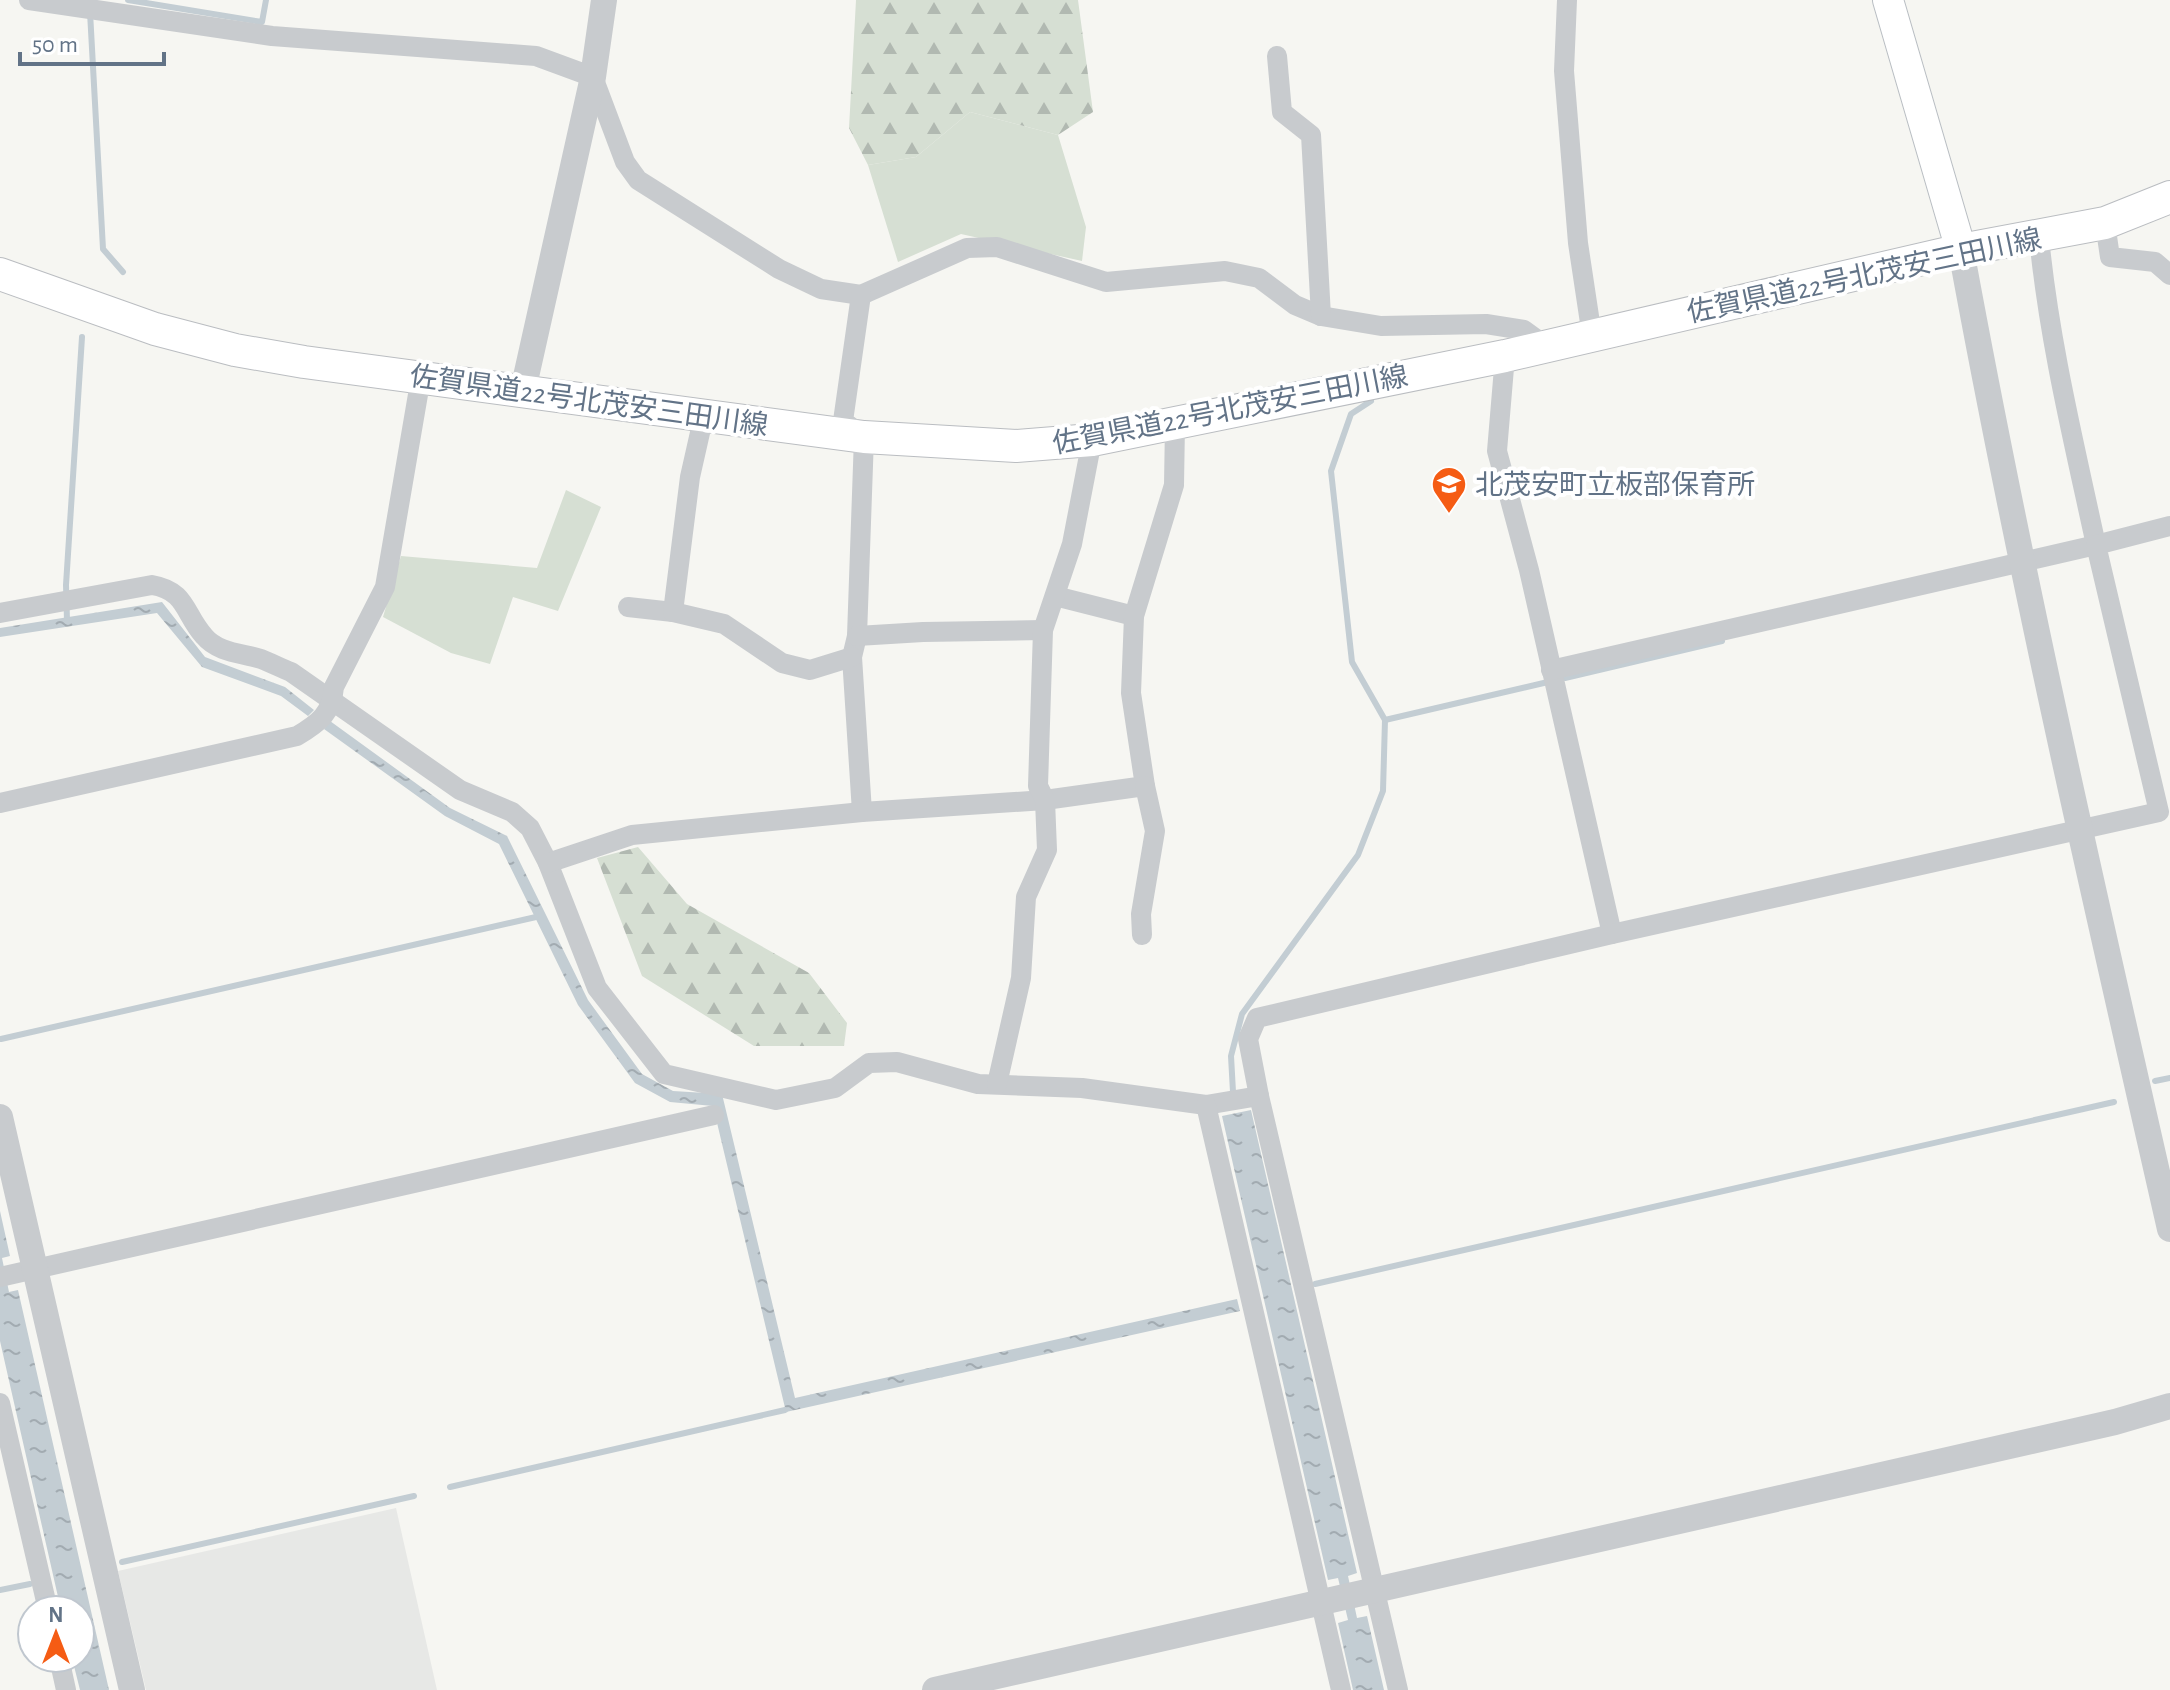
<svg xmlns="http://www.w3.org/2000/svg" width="2170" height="1690" font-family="'Alegreya Sans','Noto Sans JP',sans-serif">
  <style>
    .built { fill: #e7e8e6 }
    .green { fill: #d6dfd3 }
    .forest { fill: url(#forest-firs) }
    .water { fill: url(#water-ripples) }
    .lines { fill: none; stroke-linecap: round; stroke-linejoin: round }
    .stream { stroke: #c3cdd3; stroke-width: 6 }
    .secondary-casing { stroke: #b9bec3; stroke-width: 32 }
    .primary-casing { stroke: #babdc1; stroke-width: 34 }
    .minor { stroke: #c8cbce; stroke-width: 20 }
    .tertiary { stroke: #c8cbce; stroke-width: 26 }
    .secondary { stroke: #fff; stroke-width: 30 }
    .primary { stroke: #fff; stroke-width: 32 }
    .labels { text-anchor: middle; stroke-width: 8; stroke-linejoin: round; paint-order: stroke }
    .street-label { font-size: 28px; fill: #627387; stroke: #fff }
    .poi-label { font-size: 28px; fill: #627387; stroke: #fff; text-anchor: start }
  </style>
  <defs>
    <pattern id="forest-firs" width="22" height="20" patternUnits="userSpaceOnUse" patternTransform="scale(2)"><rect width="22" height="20" fill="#d6dfd3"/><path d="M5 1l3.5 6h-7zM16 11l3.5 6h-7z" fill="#b1b9b1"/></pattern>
    <pattern id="water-ripples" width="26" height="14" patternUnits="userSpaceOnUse" patternTransform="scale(2)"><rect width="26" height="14" fill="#c3cdd3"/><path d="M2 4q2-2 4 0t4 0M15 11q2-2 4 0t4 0" fill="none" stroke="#a2abb1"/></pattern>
  </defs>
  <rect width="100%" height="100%" fill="#f6f6f2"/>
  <!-- built -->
  <path class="built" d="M396,1508L437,1690H146L118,1571Z"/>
  <!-- green -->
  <g class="green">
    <path d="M970,112L1058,135L1086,227L1082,261L961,234L898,262L868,165L916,157Z"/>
    <path d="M566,490L601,507L558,611L513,597L490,664L451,653L383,617L401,556L537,568Z"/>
  </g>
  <!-- forest -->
  <g class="forest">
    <path d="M856,0H1078L1093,112L1058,135L970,112L916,157L868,165L849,128Z"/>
    <path d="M638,847L687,904L809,973L847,1023L844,1046H754L642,976L597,858Z"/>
  </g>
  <!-- water -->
  <g class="water">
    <path d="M162,602L205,657L285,687L314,710L308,716L281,696L202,667L157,613L0,637V628Z"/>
    <path d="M330,721L450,808L507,836L588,1000L642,1074L673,1091L722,1094L795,1398L1237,1299L1240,1311L786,1412L713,1106L670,1102L635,1083L578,1005L499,844L445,816L324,729Z"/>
    <path d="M1251,1110L1357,1573L1348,1576L1357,1618L1367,1616L1384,1690H1353L1338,1623L1348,1620L1338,1578L1328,1580L1222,1116Z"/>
    <path d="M0,1211L10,1256L2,1258L9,1292L18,1290L109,1690H80L72,1658H80V1610H61L0,1341Z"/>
  </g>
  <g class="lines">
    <!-- stream -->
    <g class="stream">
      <path d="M128,0L262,22L266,0"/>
      <path d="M90,12L103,249L123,272"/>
      <path d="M67,621L66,585L82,337"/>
      <path d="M1565,678L1722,641"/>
      <path d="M1385,720L1548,682"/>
      <path d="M1,1039L536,917"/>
      <path d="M2155,1081L2170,1078"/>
      <path d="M1233,1092L1231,1056L1242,1014L1358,855L1383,791L1385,720L1352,662L1331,471L1351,414L1371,401"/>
      <path d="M1315,1284L2114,1102"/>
      <path d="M450,1487L785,1410"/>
      <path d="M122,1562L414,1496"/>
      <path d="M0,1590L30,1584"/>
    </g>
    <!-- secondary casing -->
    <g class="secondary-casing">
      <path id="secondary" d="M1888,0L1961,250"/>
    </g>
    <!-- primary casing -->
    <g class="primary-casing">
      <path id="primary" d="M0,274L155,329L235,350L304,362L864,437L1016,446L1092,440L1505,356L1961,250L2105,223L2170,197"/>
    </g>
    <!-- minor -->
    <g class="minor">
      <path d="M29,0L272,36L536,56L593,77L625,162L638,180L779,269L821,289L861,295L967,248L997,247L1106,282L1225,271L1259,278L1295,305L1321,316L1381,326L1486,324L1524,330L1546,346"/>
      <path d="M1567,0L1564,71L1578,243L1592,336"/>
      <path d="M1277,56L1282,112L1311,135L1321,316"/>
      <path d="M2105,223L2110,257L2155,262L2170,275"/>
      <path d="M861,295L843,421L864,437L857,636L852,657L862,812"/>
      <path d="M1505,356L1497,451L1529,570L1612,934"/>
      <path d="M1055,596L1134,616"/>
      <path d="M628,607L673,612L724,624L782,663L810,670L852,657"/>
      <path d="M673,612L690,477L704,415"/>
      <path d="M0,613L152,585C187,591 184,614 204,636C218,653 242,653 261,659C271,663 281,668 291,672L460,790L512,812L530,828L548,863L597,988L664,1074L776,1100L835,1088L869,1063L897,1062L978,1084L1082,1088L1206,1105L1259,1096"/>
      <path d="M857,636L923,632L1043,630"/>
      <path d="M1551,670L2096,545C2074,443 2049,341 2039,237"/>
      <path d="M0,803L297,736C319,723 332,713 334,687L385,587L421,377"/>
      <path d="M548,863L632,835L862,812L1045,800L1145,786L1131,693L1134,616L1174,485L1175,424"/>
      <path d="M1142,935L1141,914L1155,831L1145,786"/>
      <path d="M997,1084L1021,978L1026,897L1047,850L1045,800L1038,786L1043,630L1072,544L1092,440"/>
      <path d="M1206,1105L1341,1690"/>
      <path d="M0,1277L714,1115"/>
      <path d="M0,1403L48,1610"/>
      <path d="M59,1658L66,1690"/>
      <path d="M1398,1690L1259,1096L1248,1039L1257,1018L1612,934L2159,812L2096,545L2170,526"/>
    </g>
    <!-- tertiary -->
    <g class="tertiary">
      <path d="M1961,250C2021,578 2096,904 2170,1229"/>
      <path d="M523,390L593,77L604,0"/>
      <path d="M0,1117L132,1690"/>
      <path d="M935,1690L2115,1422L2170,1406"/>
    </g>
    <!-- secondary -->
    <use href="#secondary" class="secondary"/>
    <!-- primary -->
    <use href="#primary" class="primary"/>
  </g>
  <!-- icons -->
  <defs>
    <g id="school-pin" transform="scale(1.8)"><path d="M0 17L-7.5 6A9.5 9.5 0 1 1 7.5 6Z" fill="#f55c14" stroke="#fff"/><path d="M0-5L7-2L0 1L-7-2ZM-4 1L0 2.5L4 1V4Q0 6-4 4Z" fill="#fff"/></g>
  </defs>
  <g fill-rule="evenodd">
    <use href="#school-pin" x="1449" y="484"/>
  </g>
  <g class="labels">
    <!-- street labels -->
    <g class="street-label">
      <text transform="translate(1864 275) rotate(-12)" y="10">佐賀県道22号北茂安三田川線</text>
      <text transform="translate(589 400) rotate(8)" y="10">佐賀県道22号北茂安三田川線</text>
      <text transform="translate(1230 409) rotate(-11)" y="10">佐賀県道22号北茂安三田川線</text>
    </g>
    <!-- poi labels -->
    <g class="poi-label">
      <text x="1475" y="494">北茂安町立板部保育所</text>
    </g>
  </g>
  <!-- north arrow -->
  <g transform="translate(56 1634)"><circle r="38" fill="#ffffff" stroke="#c0c7cf" stroke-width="2"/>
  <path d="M0-6L14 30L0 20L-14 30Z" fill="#f55c14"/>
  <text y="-12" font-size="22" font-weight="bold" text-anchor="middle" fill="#627387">N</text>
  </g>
  <!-- scale -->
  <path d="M20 52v12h144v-12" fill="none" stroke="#627387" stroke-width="4"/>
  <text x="32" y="52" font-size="24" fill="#627387" stroke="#ffffff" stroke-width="6" paint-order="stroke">50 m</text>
</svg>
